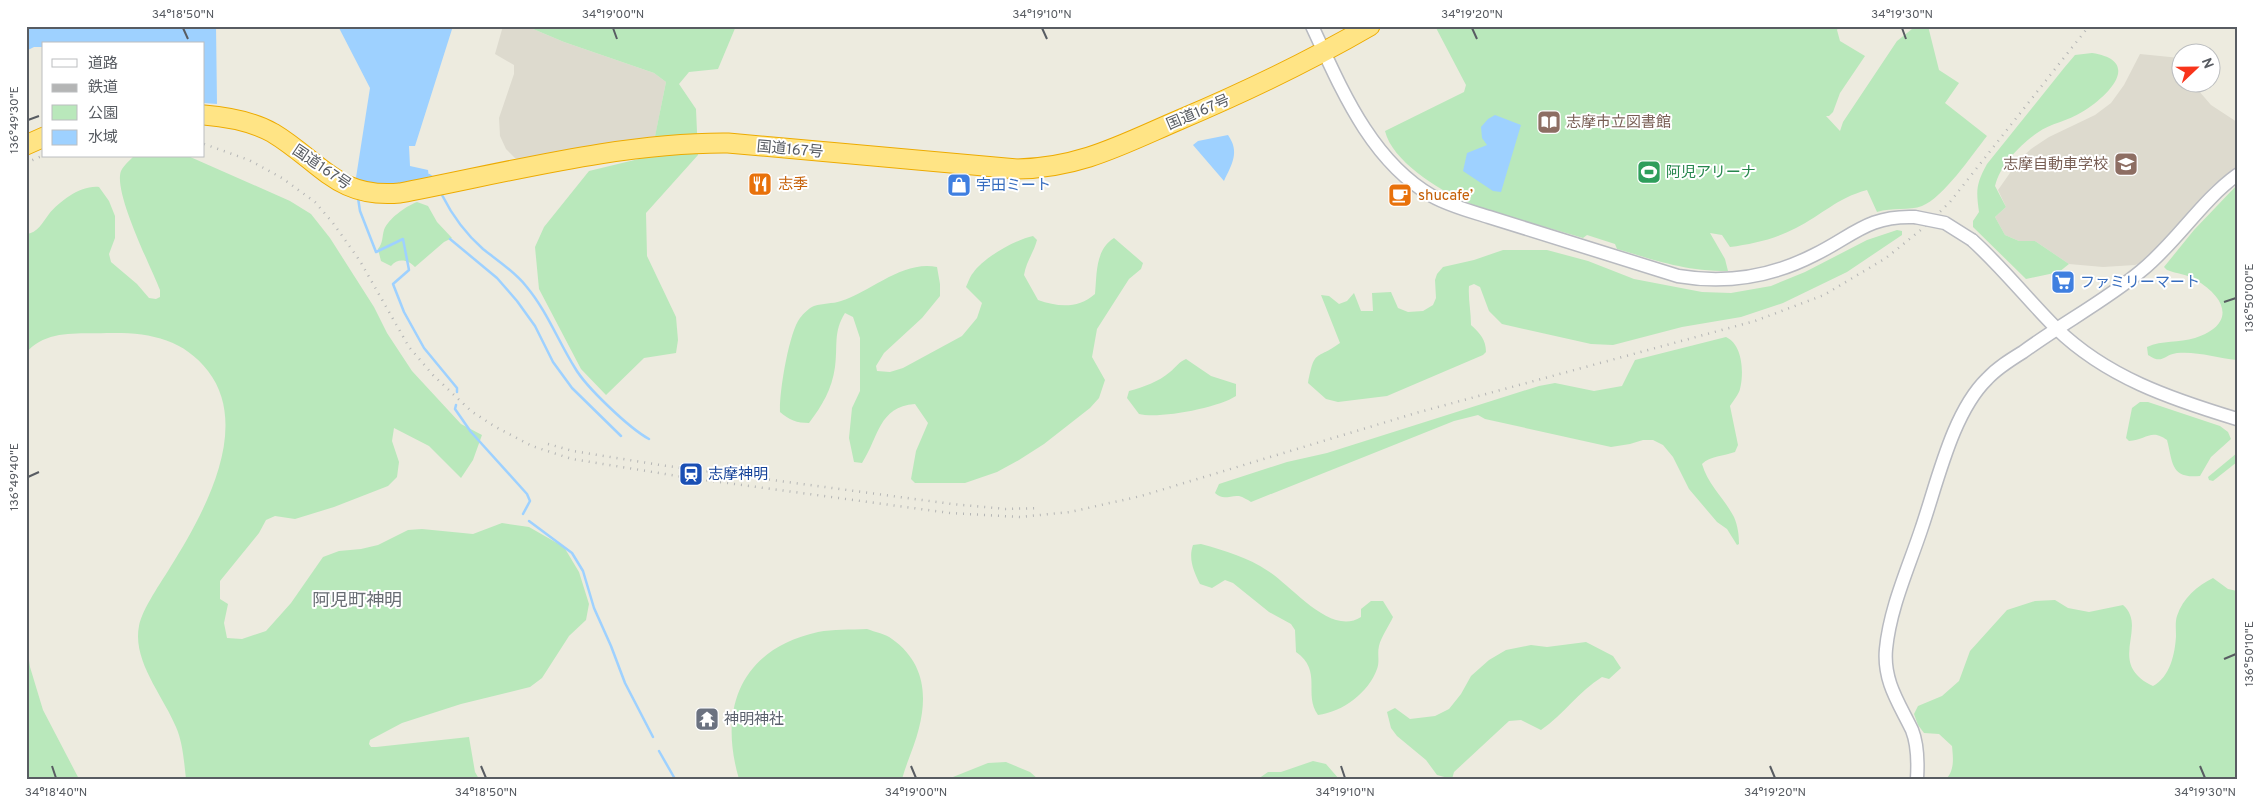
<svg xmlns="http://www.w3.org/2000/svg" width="2263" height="805" font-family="Overpass,'Noto Sans JP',sans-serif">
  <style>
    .education { fill: #dddace }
    .green { fill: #b9e8bb }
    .water { fill: #9ed1ff }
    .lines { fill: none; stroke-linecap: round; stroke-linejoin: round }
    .stream { stroke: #9ed1ff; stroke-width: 2.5 }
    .minor-casing { stroke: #b8bac0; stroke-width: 15 }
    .highway-casing { stroke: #edab00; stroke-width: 21 }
    .minor { stroke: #fff; stroke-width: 12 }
    .highway { stroke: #ffe485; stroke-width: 19 }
    .rail { stroke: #b4b5b5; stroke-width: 2.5; stroke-dasharray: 1 6; stroke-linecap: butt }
    .minor-bridge-casing { stroke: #b8bac0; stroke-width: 15; stroke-linecap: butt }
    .minor-bridge { stroke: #fff; stroke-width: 12 }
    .ticks { fill: none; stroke: #585c62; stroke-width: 2 }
    .labels { text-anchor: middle; stroke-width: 4; stroke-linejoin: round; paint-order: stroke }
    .street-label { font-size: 15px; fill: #585c62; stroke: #fff }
    .education-label { font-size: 15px; fill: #785e54; stroke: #fff; text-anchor: start }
    .leisure-label { font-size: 15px; fill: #27864d; stroke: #fff; text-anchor: start }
    .food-label { font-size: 15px; fill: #c56008; stroke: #fff; text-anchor: start }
    .shop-label { font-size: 15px; fill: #366cbe; stroke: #fff; text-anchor: start }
    .transit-label { font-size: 15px; fill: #164399; stroke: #fff; text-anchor: start }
    .worship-label { font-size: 15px; fill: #5b616d; stroke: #fff; text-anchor: start }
    .quarter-label { font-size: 18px; fill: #696e74; stroke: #fff }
    .neatline { fill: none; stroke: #585c62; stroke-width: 2 }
    .ticks-label { font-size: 12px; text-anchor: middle; fill: #585c62 }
  </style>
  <rect width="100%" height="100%" fill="#edebdf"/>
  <!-- education -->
  <g class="education">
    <path d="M503,26H526L564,42L654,73L666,82L654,142L529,164L515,158L506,149L500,136L499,118L514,74V65L495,54Z"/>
    <path d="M2140,54L2180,58V82L2192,83L2211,105L2237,122V168L2212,186L2145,261L2135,265L2103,267L2069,264L2035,241H2019L2005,235L1995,217L2006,207L1998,190L2019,160L2031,149L2049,137L2095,115L2111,103L2124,85Z"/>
  </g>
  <!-- green -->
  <g class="green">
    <path d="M526,26H736L718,69L689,72L679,84L696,109L698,155L646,213L647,256L676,317L678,340L676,353L644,358L606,395L581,369L539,289L535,247L544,227L589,171L651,156L666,82L654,73L564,42Z"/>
    <path d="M1435,26H1839L1837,30L1840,41L1865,56L1840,93L1833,112L1829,116H1826L1840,131L1843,122L1897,41L1912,29L1928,26L1939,70L1959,83L1945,103L1987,136C1972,155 1943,198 1922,206C1910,211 1892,207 1877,212L1867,190C1837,198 1822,215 1796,228C1775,239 1753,244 1730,247L1722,235L1710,233L1725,259L1728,271C1684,271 1658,261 1617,249L1615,244L1587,235L1583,238C1545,226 1500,216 1464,201C1438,189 1392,161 1385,131L1464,92L1466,85Z"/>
    <path d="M2092,53C2144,61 2107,97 2082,112C2068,121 2051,123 2037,133C2020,145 2000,165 1995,186L2006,207L1995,217L2005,235L2019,241H2035L2069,264L2059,272L2026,279L1973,227V221L1979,212C1976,190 1976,184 1987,164L2064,68L2075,55Z"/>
    <path d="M134,156H188L290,201L311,214L330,238L374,307L387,333L412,371L461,424L482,435L473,460L461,478L429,446L394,428L392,441L399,462L397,477L388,486L334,507L295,519L275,516L266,520L259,533L220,581V599L228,604L224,623L227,638L242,639L266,631L291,603L323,557L339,551L361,549L378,545L408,530L422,529L473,534L502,523L529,527L564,547L579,572L589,604L586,620L569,636L542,678L530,687L461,704L402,723L370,740L369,744L371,747H376L469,737L475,772L479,779H186C184,762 183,743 176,727C164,697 132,661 139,626C142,609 162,581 171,566C203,515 252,428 208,371C183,338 147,332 107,333C80,334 45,329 26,353V234C38,233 42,223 49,214C60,201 81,185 99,187L109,201L115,216V238L109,254L111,262L137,284L149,298L156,299L160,297V290C151,267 113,192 121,171C124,165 130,160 134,156Z"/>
    <path d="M2237,185V360C2217,358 2197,351 2177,353C2163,355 2163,365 2148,355L2147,347C2162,340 2179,343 2195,338C2235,325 2228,299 2196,280C2187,274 2177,274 2167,270L2164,267L2194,230Z"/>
    <path d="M417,202L428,206L437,222L452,238L444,242L415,267C409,260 398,257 391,266L381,261L378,249C383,243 382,237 384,230C388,219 406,206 417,202Z"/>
    <path d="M1897,230L1902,231V235L1847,272L1783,303L1741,317L1682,327L1613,345L1591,344L1502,324L1489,311L1480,287L1474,284L1469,286C1468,299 1471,311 1471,325C1480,333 1486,340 1486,352L1483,355L1387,396L1338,402L1326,399L1308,383C1315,348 1315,361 1340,343L1321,295L1329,296L1339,304L1347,301L1354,293L1361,311H1373L1372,293L1391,292L1398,308L1408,312L1423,311L1433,305L1436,298L1435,280L1437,274L1443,267L1474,260L1503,250H1547L1588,261L1634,279L1702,292L1731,293L1771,286L1805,272L1867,240Z"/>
    <path d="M1033,236L1037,240C1034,252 1026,262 1024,275L1038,300C1058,307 1078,309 1095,294C1097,274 1095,250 1114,238L1143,263L1141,269L1129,279L1097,329L1092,357L1105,380L1099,398L1090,408L1044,444L1019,460L997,472L965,483H915L911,479L916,451L928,423L915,404C878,407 879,437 862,463L854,462L849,438L852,408L860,391V338L853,317L845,313C833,332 838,346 835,367C832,389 822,406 809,423C797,423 789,420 780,412C779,393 789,332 800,318C803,314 810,307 814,306C823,303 832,304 841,301C872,291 903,260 937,267L940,284V296L922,318L884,353L876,366L877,371L890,372L903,368L962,336L977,318L982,303L966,287C968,283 970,276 973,273C984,257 1015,240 1033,236Z"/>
    <path d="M1726,337C1743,345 1744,373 1740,389C1739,394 1733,401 1730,406L1738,445L1735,452C1724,456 1710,456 1702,464C1708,485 1724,498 1734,517C1738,526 1739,536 1739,544L1737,545L1727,529L1717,522L1689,489L1673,457L1663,445L1653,440H1643L1630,444L1611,447L1485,419L1478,415L1454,421L1251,502C1248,500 1243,497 1239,496C1230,495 1223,501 1215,493L1219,484L1287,462L1327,453L1539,386L1555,383L1594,391L1622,386L1635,360Z"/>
    <path d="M1186,359L1211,376L1236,384V396C1218,408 1159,419 1139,414L1127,398L1129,391C1144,387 1158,382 1170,372C1176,367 1179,362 1186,359Z"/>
    <path d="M2140,402H2148L2220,426L2228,432L2231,439L2211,457L2200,476C2170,479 2173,462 2167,440C2151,428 2146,440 2129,441L2126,438L2132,408Z"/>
    <path d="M2237,453V462L2213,481L2209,480L2208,477Z"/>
    <path d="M1201,544C1226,551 1247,557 1268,571C1292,586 1331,637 1361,617V609L1371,601H1383L1393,617C1389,626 1381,637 1379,646C1377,654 1380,661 1377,669C1369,692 1343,712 1318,715C1303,694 1323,671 1296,652L1295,630L1291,624L1269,612L1233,583L1225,580L1212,588L1200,584C1194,572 1188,559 1193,545Z"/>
    <path d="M2213,578L2228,589L2237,591V779H1946C1955,770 1953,757 1952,746L1939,734L1924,733L1918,725L1914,714L1918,706L1942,696L1959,681L1970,651L2007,610L2035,601L2055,600L2068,608L2089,612L2123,605C2149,628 2105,663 2153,686C2170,677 2175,654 2176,636C2176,630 2175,622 2177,616C2183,598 2197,586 2213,578Z"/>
    <path d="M867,629C875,632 886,634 892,639C923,661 928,693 919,728C915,745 907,761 902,779H739C718,708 741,649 818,632C833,629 851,630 867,629Z"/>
    <path d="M26,640L30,667L43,710L79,779H26Z"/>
    <path d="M1586,642L1613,656L1621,668L1609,679L1602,677C1579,691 1564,714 1541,730L1521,720L1509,721L1454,772L1452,779L1437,775L1426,760L1397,736L1391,728L1387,712L1395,708L1410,719L1435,716L1449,709L1461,694L1471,676L1489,660L1506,650L1531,645L1547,647Z"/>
    <path d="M1313,761L1326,764L1339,779H1258L1268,772H1281Z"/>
    <path d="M1006,762L1030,772L1038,779H948L988,763Z"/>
  </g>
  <!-- water -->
  <g class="water">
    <path d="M26,26H216L217,104L204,103V44H44V47H34L26,51Z"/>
    <path d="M338,26H453L415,146H409L410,166L428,170L429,178L407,188L355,184L370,88Z"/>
    <path d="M1495,115L1521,125L1501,192L1493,191L1463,171L1467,153L1487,145L1482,138L1481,127L1488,119Z"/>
    <path d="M1228,135C1240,152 1232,164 1224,181L1193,145L1198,141Z"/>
  </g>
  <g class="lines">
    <!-- stream -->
    <g class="stream">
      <path d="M429,175L435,179"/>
      <path d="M442,195C452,215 466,234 483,249C498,261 514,271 526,286C547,311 558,341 575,368C586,387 629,428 649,439"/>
      <path d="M358,198L360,211L376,252L403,239L409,270L393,284L404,312L424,348L457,388V392"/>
      <path d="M450,239L497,278L517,301L535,326L553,362L572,388L621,436"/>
      <path d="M456,405L455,409L471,432L527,494L530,501L523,514"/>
      <path d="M529,521L572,553L583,571L594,608L611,646L625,683L653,737"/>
      <path d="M659,751L675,779"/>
    </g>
    <!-- minor casing -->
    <g class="minor-casing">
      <g id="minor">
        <path d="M1312,26C1341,88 1370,160 1432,196C1450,206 1470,211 1489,217L1678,276C1725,284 1771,277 1814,255C1853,236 1868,215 1915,217"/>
        <path d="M1972,240C2002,267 2027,299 2056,328C2106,377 2171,399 2237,419"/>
        <path d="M1917,779C1918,763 1918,745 1912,730C1899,703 1883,681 1886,649C1890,608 1908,569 1921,530C1937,484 1952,413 1987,379C1997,368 2010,360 2023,352C2061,324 2105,301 2141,271C2176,243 2201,201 2237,175"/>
      </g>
    </g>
    <!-- highway casing -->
    <g class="highway-casing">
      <g id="highway">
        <path d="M204,115C228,117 252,121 273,133C321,162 337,199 400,193C505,173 621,142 728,143L1017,169C1080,168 1123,144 1179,120C1245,92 1308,62 1370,26"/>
        <path d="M26,145L44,137"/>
      </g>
    </g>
    <!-- minor -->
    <use href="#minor" class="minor"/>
    <!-- highway -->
    <use href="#highway" class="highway"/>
    <!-- rail -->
    <g class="rail">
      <path d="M204,144L249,160L282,178L315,202L333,223L360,261L409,347L433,375L471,411L494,426L532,446L572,459L690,478L950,513L1020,517L1070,512L1141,496L1416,413L1755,321L1824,295L1886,258L1922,229L1950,202L2089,26"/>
      <path d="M26,163L44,155"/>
      <path d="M548,444L573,451L660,465L952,504L1006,509L1040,508"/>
    </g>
    <!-- minor-bridge casing -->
    <g class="minor-bridge-casing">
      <path id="minor-bridge" d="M1915,217L1945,223L1972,240"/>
    </g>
    <!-- minor-bridge -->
    <use href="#minor-bridge" class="minor-bridge"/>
  </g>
  <!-- ticks -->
  <path class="ticks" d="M183,28L188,39M613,28L617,39M1042,28L1047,39M1472,28L1477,39M1902,28L1906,39M28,120L39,116M2224,302L2236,298M28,477L39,472M2224,659L2236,654M52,766L56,778M481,766L486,778M911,766L916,778M1341,766L1345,778M1770,766L1775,778M2200,766L2205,778"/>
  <!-- icons -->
  <defs>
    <g id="library-square" transform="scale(1.25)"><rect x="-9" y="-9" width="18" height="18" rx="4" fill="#8d6e63" stroke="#fff"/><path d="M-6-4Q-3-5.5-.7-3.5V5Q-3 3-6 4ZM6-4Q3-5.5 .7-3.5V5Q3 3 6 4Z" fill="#fff"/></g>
    <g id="university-square" transform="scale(1.25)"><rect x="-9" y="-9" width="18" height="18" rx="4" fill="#8d6e63" stroke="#fff"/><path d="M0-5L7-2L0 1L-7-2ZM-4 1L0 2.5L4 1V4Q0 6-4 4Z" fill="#fff"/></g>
    <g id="stadium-square" transform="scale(1.25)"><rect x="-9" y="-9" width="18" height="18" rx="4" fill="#2e9e5b" stroke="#fff"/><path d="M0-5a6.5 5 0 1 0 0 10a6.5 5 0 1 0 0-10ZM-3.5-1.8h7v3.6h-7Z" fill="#fff"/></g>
    <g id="restaurant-square" transform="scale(1.25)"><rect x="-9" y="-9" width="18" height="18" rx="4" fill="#e8710a" stroke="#fff"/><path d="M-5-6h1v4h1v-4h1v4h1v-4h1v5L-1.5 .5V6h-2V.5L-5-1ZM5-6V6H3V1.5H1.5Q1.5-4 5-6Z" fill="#fff"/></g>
    <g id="shop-square" transform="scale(1.25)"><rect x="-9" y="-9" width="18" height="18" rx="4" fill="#3f7fe0" stroke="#fff"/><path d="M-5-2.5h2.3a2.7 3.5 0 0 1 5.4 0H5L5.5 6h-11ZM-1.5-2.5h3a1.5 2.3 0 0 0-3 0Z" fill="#fff"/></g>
    <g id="cafe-square" transform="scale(1.25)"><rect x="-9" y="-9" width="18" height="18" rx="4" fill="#e8710a" stroke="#fff"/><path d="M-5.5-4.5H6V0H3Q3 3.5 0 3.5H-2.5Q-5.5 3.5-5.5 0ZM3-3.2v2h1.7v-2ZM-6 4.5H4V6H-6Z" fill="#fff"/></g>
    <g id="supermarket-square" transform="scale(1.25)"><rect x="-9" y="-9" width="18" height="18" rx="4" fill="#3f7fe0" stroke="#fff"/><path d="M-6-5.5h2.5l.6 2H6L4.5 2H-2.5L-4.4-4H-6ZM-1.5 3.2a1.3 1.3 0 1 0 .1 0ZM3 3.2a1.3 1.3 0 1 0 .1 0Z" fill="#fff"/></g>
    <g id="station-square" transform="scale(1.25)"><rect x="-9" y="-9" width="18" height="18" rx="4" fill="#1a4fb4" stroke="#fff"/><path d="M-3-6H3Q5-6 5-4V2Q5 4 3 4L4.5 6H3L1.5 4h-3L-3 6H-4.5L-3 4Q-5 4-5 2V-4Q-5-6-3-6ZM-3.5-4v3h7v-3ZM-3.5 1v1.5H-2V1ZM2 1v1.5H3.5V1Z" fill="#fff"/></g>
    <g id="temple-square" transform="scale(1.25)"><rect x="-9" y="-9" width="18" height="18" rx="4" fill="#6b7280" stroke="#fff"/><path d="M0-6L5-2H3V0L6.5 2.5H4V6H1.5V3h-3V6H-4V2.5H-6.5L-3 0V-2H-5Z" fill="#fff"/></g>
  </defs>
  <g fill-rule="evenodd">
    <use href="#library-square" x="1549" y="122"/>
    <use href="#university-square" x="2126" y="164"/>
    <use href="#stadium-square" x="1649" y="172"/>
    <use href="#restaurant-square" x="760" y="184"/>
    <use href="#shop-square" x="959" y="185"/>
    <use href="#cafe-square" x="1400" y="195"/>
    <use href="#supermarket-square" x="2063" y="282"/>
    <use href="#station-square" x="691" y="474"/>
    <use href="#temple-square" x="707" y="719"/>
  </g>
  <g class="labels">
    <!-- street labels -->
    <g class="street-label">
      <text transform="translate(1198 112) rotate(-23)" y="5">国道167号</text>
      <text transform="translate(790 149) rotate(5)" y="5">国道167号</text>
      <text transform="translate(322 167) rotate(34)" y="5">国道167号</text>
    </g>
    <!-- education labels -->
    <g class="education-label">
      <text x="1566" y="127">志摩市立図書館</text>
      <text x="2108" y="169" text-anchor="end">志摩自動車学校</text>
    </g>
    <!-- leisure labels -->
    <g class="leisure-label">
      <text x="1666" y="177">阿児アリーナ</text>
    </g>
    <!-- food labels -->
    <g class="food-label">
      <text x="778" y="189">志季</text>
      <text x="1418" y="200">shucafe’</text>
    </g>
    <!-- shop labels -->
    <g class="shop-label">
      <text x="976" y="190">宇田ミート</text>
      <text x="2080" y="287">ファミリーマート</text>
    </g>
    <!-- transit labels -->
    <g class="transit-label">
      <text x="708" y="479">志摩神明</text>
    </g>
    <!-- worship labels -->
    <g class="worship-label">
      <text x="724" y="724">神明神社</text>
    </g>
    <!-- quarter labels -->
    <g class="quarter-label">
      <text x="357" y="606">阿児町神明</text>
    </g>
  </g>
  <!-- border -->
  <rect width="2263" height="805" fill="none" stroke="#ffffff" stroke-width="55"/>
  <!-- legend -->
  <rect x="42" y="42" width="162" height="115" fill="#ffffff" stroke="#bcbec0"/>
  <rect x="52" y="59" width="25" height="8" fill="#ffffff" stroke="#bcbec0"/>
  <text x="88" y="68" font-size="15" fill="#585c62">道路</text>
  <rect x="52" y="84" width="25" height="8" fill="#b4b5b5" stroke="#bcbec0"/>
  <text x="88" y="92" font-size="15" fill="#585c62">鉄道</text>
  <rect x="52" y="105" width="25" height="15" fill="#b9e8bb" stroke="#bcbec0"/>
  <text x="88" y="118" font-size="15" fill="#585c62">公園</text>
  <rect x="52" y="130" width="25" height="15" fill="#9ed1ff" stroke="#bcbec0"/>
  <text x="88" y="142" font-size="15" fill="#585c62">水域</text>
  <!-- north arrow -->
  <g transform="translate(2196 68) rotate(68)"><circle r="24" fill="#ffffff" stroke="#bcbec0"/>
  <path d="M0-4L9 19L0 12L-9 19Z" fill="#f8341b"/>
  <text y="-8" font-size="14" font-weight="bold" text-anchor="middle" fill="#585c62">N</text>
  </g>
  <rect x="28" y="28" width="2208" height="750" class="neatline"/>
  <g class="ticks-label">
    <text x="183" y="18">34°18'50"N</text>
    <text x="613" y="18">34°19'00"N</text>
    <text x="1042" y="18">34°19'10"N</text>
    <text x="1472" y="18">34°19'20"N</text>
    <text x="1902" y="18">34°19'30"N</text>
    <text transform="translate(14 120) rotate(-90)" y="4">136°49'30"E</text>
    <text transform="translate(2249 298) rotate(-90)" y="4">136°50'00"E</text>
    <text transform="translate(14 477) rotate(-90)" y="4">136°49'40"E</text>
    <text transform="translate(2249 654) rotate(-90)" y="4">136°50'10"E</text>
    <text x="56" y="796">34°18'40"N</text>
    <text x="486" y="796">34°18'50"N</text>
    <text x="916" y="796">34°19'00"N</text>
    <text x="1345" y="796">34°19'10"N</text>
    <text x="1775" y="796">34°19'20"N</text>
    <text x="2205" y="796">34°19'30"N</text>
  </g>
</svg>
